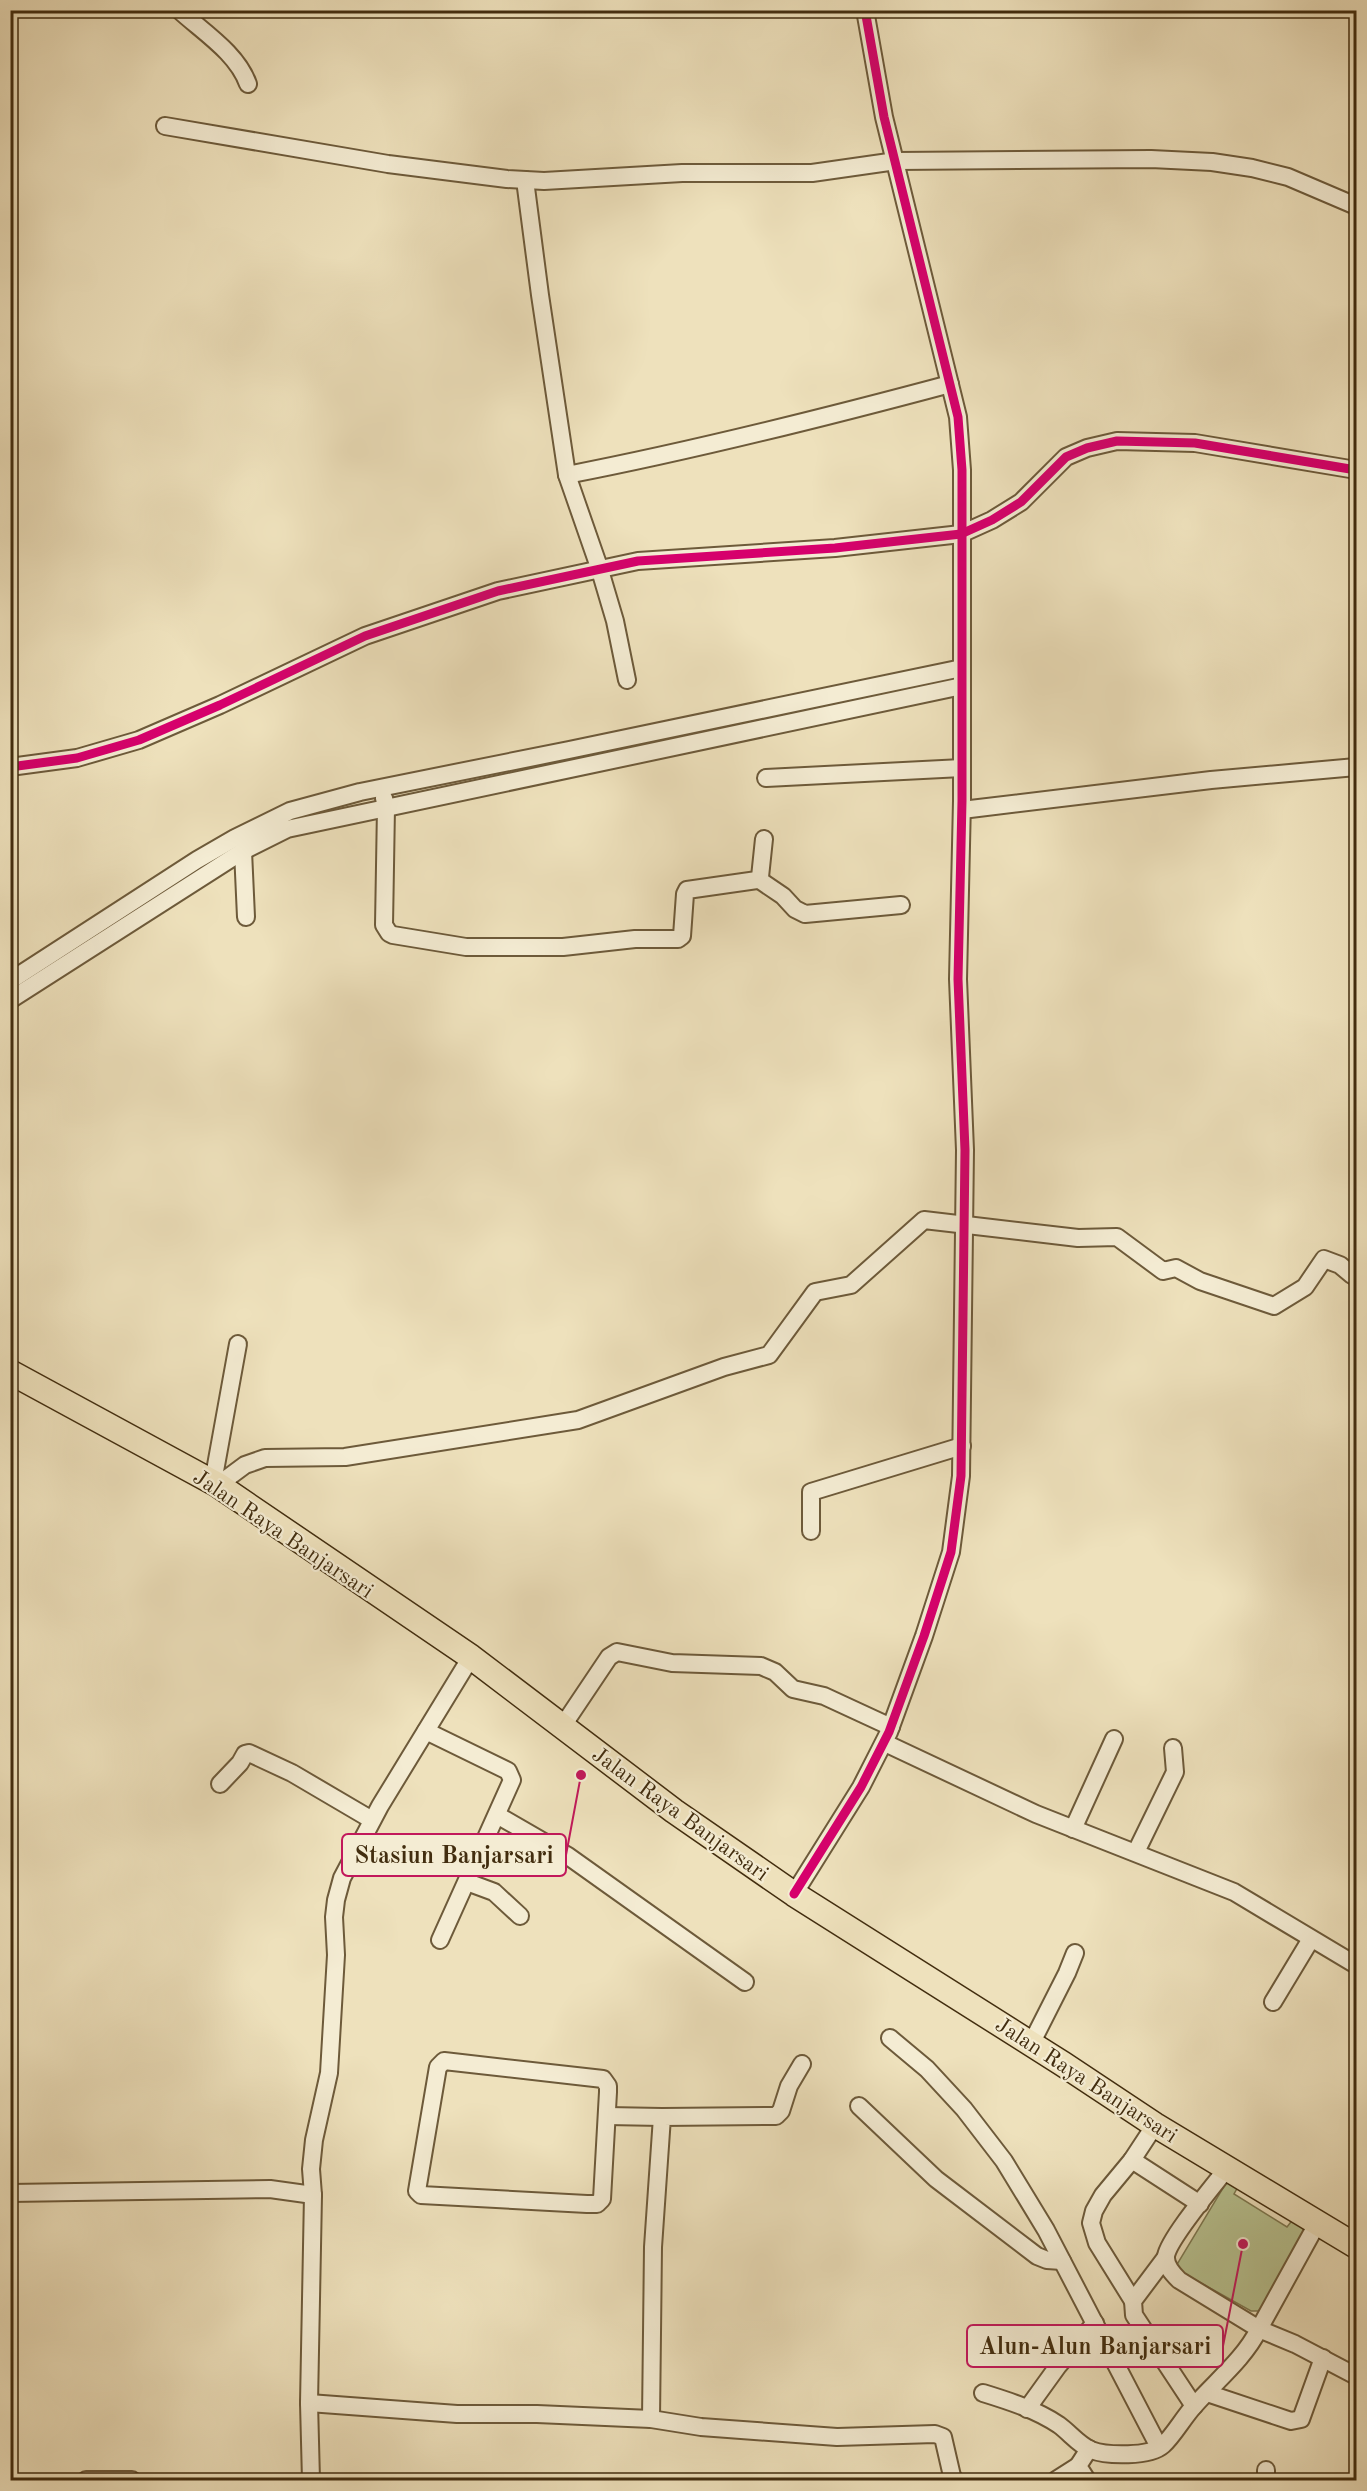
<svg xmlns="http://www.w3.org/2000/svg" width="1367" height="2491" font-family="'Old Standard TT',serif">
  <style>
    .green { fill: #b8c391; stroke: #7d7850; stroke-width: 1.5 }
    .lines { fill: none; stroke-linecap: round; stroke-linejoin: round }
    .minor-casing { stroke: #6d5a3a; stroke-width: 20 }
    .highway-casing { stroke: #422d0f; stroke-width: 27 }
    .minor { stroke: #f4ecd3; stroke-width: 16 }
    .highway { stroke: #eee1bc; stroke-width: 24 }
    .cycleway-casing { stroke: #f4ecd3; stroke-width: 13 }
    .cycleway { stroke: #d6006c; stroke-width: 9 }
    .labels { text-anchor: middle; stroke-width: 4.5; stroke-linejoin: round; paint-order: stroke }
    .street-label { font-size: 22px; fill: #422d0f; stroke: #f4ecd3 }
    .leader { fill: none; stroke: #c2185b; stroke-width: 2 }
    .callout-dot { fill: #c2185b; stroke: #f4ecd3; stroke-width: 2 }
    .callout { fill: #f4ecd3; stroke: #c2185b; stroke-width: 2 }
    .callout-label { font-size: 24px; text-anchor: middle; font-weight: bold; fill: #422d0f }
  </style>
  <rect width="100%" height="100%" fill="#eee1bc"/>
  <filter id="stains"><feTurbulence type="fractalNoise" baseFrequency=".00333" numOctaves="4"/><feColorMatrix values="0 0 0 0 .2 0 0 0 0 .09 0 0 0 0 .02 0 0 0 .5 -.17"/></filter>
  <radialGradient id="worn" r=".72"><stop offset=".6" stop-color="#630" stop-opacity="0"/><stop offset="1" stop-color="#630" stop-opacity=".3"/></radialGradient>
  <!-- green -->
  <path class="green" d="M1229,2178L1239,2185L1234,2194L1287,2227L1294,2218L1309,2226L1263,2307L1258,2311H1251L1178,2270L1176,2266Z"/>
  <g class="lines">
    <!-- minor casing -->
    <g class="minor-casing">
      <g id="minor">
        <path d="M179,10C203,32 237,53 248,84"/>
        <path d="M165,126L388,164L507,179L544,181L682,173H812L896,161L1151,159L1212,162L1252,168L1288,177L1356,206"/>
        <path d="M525,180L540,295L567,475L599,567L615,621L627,680"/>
        <path d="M567,475C696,450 823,418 950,384"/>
        <path d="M10,767L77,758L139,740L220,705L365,636L498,591L638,561L835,548L961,534L992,520L1021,502L1066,457L1087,448L1117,441L1195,443L1356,470"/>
        <path d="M766,778L962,768"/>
        <path d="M384,798L386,807L384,925L389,933L393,935L466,947H563L635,939H678L682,936L685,894L687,890L757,880L760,877L764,839"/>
        <path d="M962,810L1211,780L1356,767"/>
        <path d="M243,851L246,917"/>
        <path d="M758,879L783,896L795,909L805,914L901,905"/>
        <path d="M10,981L197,860L235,838L290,811L360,792L569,750L962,668"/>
        <path d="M10,1000L243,851L287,829L962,686"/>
        <path d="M213,1482L238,1344"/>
        <path d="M218,1485L245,1465L265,1458L345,1457L578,1420L724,1367L769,1355L815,1292L851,1285L924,1220L1078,1238L1117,1237L1163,1271L1176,1268L1200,1281L1274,1306L1305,1287L1324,1259L1340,1265L1352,1275H1356"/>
        <path d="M811,1531V1492L962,1446"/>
        <path d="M562,1727L609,1657L617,1652L672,1663L761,1666L775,1672L793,1689L824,1696L891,1727"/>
        <path d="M426,1731L508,1771L512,1780L440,1940"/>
        <path d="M885,1743L1036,1814L1234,1892L1356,1965"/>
        <path d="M220,1784L240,1763L245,1754L249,1753L292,1773L372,1820"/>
        <path d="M497,1815L568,1856L745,1982"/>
        <path d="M1073,1829L1114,1739"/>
        <path d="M1136,1852L1175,1772L1173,1748"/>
        <path d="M467,1882L494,1892L520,1916"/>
        <path d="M794,1894L861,1787L889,1732L924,1636L951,1552L961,1476L965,1150L958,979L962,801V470L958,417L884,117L865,10"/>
        <path d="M1273,2002L1311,1939"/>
        <path d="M890,2038L927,2069L964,2109L1004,2161L1046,2230L1159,2447"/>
        <path d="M1031,2044L1067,1973L1075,1953"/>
        <path d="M444,2061L603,2079L608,2086V2092L602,2199L597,2204H587L421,2195L417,2191L418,2185L438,2067Z"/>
        <path d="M859,2106L936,2179L1037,2256L1047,2260L1062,2261"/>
        <path d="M607,2116L662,2117"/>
        <path d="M1155,2125L1132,2160L1200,2204"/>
        <path d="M1132,2160L1103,2195L1094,2211L1091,2223L1097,2243L1133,2301"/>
        <path d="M10,2193L270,2189L313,2195"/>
        <path d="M1318,2222L1259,2329L1295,2344L1356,2376"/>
        <path d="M1166,2257L1133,2301L1134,2315L1194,2406"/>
        <path d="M983,2393C1009,2401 1037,2410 1059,2425C1070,2433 1079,2445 1091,2450C1107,2456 1150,2457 1163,2445C1174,2435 1183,2418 1194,2406C1216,2381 1244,2359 1259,2329L1179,2280C1173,2274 1165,2266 1166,2256C1169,2238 1215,2184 1228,2167"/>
        <path d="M1207,2393L1291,2421L1301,2419L1323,2358"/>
        <path d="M309,2403L457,2414H537L651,2419L701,2427L837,2437L935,2434L943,2437L952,2476L955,2480"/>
        <path d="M1027,2409L1058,2366L1095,2323"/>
        <path d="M651,2419L653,2247L662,2117L776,2116L781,2111L789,2086L802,2064"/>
        <path d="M1266,2470V2480"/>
        <path d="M86,2480H132"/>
        <path d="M311,2480L309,2403L313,2195L311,2169L314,2140L329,2073L336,1955L334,1917L336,1900L342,1878L380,1806L471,1657"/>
        <path d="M1056,2480L1078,2466"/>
        <path d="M1087,2480L1078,2466L1089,2449"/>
      </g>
    </g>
    <!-- highway casing -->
    <g class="highway-casing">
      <path id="highway" d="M10,1372L218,1485L471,1657L674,1811L794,1894L1063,2064L1155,2125L1356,2246"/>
    </g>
    <!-- minor -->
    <use href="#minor" class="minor"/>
    <!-- highway -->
    <use href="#highway" class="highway"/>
    <!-- cycleway casing -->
    <g class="cycleway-casing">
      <g id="cycleway">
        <path d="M10,767L77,758L139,740L220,705L365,636L498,591L638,561L835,548L961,534L992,520L1021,502L1066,457L1087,448L1117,441L1195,443L1356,470"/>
        <path d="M794,1894L861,1787L889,1732L924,1636L951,1552L961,1476L965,1150L958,979L962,801V470L958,417L884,117L865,10"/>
      </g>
    </g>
    <!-- cycleway -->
    <use href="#cycleway" class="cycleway"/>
  </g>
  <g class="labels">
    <!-- street labels -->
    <g class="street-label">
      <text transform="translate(284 1533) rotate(34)" y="8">Jalan Raya Banjarsari</text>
      <text transform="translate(681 1813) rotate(36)" y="8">Jalan Raya Banjarsari</text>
      <text transform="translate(1087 2079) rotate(33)" y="8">Jalan Raya Banjarsari</text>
    </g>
  </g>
  <!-- callouts -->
  <path class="leader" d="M581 1775L566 1855M1243 2244L1223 2346"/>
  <g class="callout-dot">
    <circle cx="581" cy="1775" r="6"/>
    <circle cx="1243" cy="2244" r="6"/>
  </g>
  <g class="callout">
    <rect x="342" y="1834" width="224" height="42" rx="6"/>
    <rect x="967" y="2325" width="256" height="42" rx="6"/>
  </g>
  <g class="callout-label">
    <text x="454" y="1863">Stasiun Banjarsari</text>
    <text x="1095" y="2354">Alun-Alun Banjarsari</text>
  </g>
  <!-- margin -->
  <rect width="1367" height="2491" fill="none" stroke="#eee1bc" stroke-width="36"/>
  <rect x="12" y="12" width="1343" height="2467" fill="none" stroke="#422d0f" stroke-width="3"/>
  <rect x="18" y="18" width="1331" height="2455" fill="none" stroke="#422d0f" stroke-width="1.5"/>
  <rect width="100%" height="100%" filter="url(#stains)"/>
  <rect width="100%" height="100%" fill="url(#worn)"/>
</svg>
